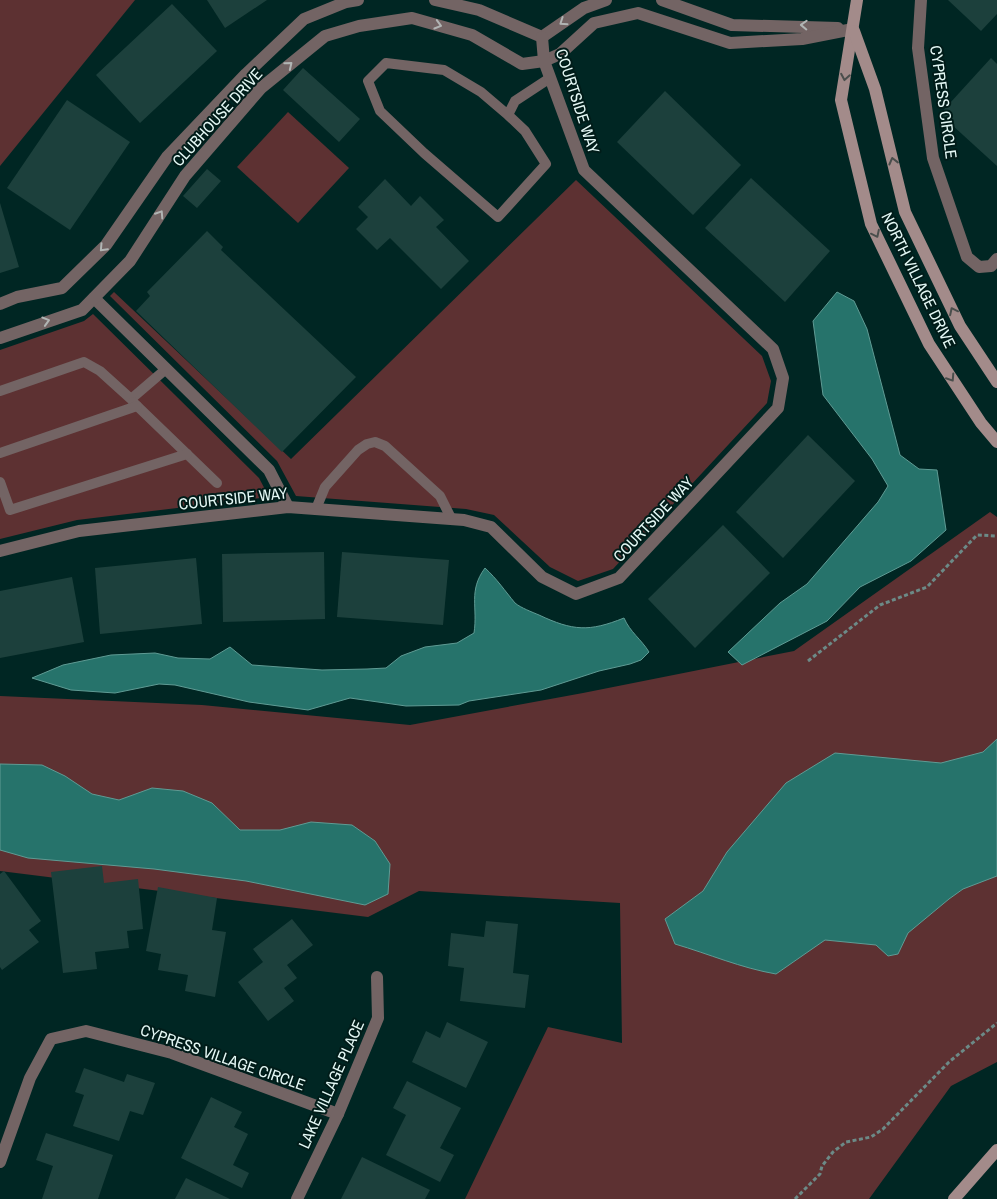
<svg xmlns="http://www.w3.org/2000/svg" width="997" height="1199" font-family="'Archivo Narrow',sans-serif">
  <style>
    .green { fill: #5d3132 }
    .water { fill: #26736b; stroke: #5f9b94 }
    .building { fill: #1c403c }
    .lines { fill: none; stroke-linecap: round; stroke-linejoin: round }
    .path { stroke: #6c8a87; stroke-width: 3; stroke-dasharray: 4 2.5; stroke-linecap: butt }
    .lane { stroke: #736464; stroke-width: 10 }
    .street { stroke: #736464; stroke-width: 12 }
    .secondary { stroke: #a38b8a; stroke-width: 12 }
    .oneway { stroke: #b1b5b4 }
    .oneway2 { stroke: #4a4e4c }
    .labels { text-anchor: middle; stroke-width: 4; stroke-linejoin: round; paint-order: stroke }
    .street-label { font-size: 16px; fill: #e4f8f5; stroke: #011c19 }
  </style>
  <rect width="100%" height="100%" fill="#002623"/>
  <!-- green -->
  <g class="green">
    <path d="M0,0H135L0,166Z"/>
    <path d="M288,112L349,168L298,223L237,167Z"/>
    <path d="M576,180L762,356L771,381L767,403L613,569L578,581L550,567L494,515L466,509L296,496L277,461L110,296L114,292L291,459Z"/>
    <path d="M93,314L259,478L269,497L77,520L0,539V350L84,321Z"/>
    <path d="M990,512L997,517V1062L951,1086L869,1199H465L548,1027L622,1043L620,903L419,891L368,917L0,871V696L202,705L410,725L583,693L794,651Z"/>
  </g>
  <!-- water -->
  <g class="water">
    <path d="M837,292L854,301L867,329L900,455L919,469L937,470L946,530L911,561L860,587L827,621L742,665L728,652L780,603L807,584L878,502L888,486L872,459L823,395L813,321Z"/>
    <path d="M485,568C497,579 505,591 515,603C521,608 532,612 539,615C573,631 589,632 624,618C630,632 641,639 649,652L641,660L630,664L599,671L541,690L469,701L459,705L406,706L350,698L308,710L249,702L175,685L159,684L115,693L71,690L32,678L63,665L111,655L155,653L178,658L210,659L230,647L252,665L322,670L367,669L386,668L401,656L425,647L457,643L474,633C478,607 468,591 485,568Z"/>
    <path d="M997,739V876L963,889L949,899L908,933L898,954L888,956L876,945L825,940L776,974C741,968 709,954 675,944L665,919L703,891L727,852L786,783L835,753L941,763L983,752Z"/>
    <path d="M0,764L42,765L65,776L92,794L119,800L152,788L183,791L212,803L240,830H280L311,822L352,825L375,841L390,864L388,894L365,905L246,881L154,869L28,858L0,850Z"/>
  </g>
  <!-- building -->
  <g class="building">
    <path d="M207,0H267L225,28Z"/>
    <path d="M948,0H997V14L981,31Z"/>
    <path d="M172,4L217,51L140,123L96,75Z"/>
    <path d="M991,58L997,64V166L940,114Z"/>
    <path d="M303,68L360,119L339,142L283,90Z"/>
    <path d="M665,91L741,165L693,215L617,142Z"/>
    <path d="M67,100L130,142L70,230L7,188Z"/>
    <path d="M207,169L221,181L197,208L183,196Z"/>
    <path d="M751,178L830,251L785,302L705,228Z"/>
    <path d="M385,179L411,206L420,196L444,220L436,227L469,261L441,289L390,238L377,250L356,229L368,217L358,207Z"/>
    <path d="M0,203L19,267L0,273Z"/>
    <path d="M207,231L223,247L221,250L356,377L282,452L136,311L150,296L147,292Z"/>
    <path d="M808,435L855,481L783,558L736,512Z"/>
    <path d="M723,525L770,573L695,648L648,599Z"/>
    <path d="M324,552L325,619L223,622L222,554Z"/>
    <path d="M342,552L449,560L443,625L337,617Z"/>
    <path d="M196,558L202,624L100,634L95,568Z"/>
    <path d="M72,577L84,642L0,658V591Z"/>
    <path d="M102,866L104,883L138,879L143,929L127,931L129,948L95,952L97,969L63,973L51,872Z"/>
    <path d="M4,871L41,921L29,930L39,942L2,970L0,967V874Z"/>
    <path d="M158,887L217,898L212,930L226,932L215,997L185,991L188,975L158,970L161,954L146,951Z"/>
    <path d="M292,919L313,945L287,965L297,978L284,988L294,1001L268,1021L238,982L263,962L253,949Z"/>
    <path d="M486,921L518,924L513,973L529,975L525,1008L460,1001L464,968L448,966L451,933L484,937Z"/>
    <path d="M447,1022L488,1042L466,1088L412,1062L426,1031L440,1038Z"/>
    <path d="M84,1068L124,1082L127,1074L155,1083L143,1115L130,1111L119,1141L73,1126L84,1095L75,1092Z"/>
    <path d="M407,1081L461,1108L440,1148L454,1155L440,1182L386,1155L406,1115L393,1108Z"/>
    <path d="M211,1097L242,1112L234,1127L248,1134L233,1165L249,1173L242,1188L181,1158Z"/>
    <path d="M46,1133L113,1155L98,1199H42L53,1166L36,1160Z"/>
    <path d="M362,1157L430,1190L425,1199H341Z"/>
    <path d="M186,1178L230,1199H175Z"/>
  </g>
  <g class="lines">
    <!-- path -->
    <g class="path">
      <path d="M808,661L880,605L927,587L977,535L997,536"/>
      <path d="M795,1199L820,1174L822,1166L833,1152L846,1142L871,1137L883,1129L949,1062L997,1023"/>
    </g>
    <!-- lane -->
    <g class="lane">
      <path d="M508,115L481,92L444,70L386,63L368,81L380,111L424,153L498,217L546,164L525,131L508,115L515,101L550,78"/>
      <path d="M0,391L84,362L100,371L131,399L166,369"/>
      <path d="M133,402L217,483"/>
      <path d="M0,453L137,406"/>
      <path d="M0,482L10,510L187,454"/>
      <path d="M316,509L325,487L358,450L367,444L375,442L385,446L440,496L452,520"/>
    </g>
    <!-- street -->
    <g class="street">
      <path d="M435,0L479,10L542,37L584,8L606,0"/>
      <path d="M662,0L732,25L838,28"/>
      <path d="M921,0L918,48L933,158L967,257L979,267L991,266L997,259"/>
      <path d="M94,298L269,470L288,507"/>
      <path d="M0,304L17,297L62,288L106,245L167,157L246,74L304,19L346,2L358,0"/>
      <path d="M0,338L82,310L130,261L185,176L261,88L325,36L359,26L412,18L472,35L522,64L544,61L560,54L594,23L638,13L730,43L802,39L853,29"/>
      <path d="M0,551L79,531L288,507L464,520L491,527L542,577L576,594L619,578L778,408L783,378L773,349L584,170L544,61L542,37"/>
      <path d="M0,1162L30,1078L51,1039L86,1031L172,1053L338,1114"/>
      <path d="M297,1199L338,1114L378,1018L377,977"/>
    </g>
    <!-- secondary -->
    <g class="secondary">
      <path d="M857,0L841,100L871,224L929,344L981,423L997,442"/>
      <path d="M854,31L875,89L905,212L960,326L997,382"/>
      <path d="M954,1199L997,1150"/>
    </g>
  </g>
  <!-- one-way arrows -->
  <defs><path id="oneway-chevron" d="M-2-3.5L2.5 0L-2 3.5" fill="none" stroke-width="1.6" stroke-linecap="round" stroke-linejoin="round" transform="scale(1.25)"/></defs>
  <g class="oneway">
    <use href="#oneway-chevron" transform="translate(563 22) rotate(146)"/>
    <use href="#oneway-chevron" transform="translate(438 25) rotate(16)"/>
    <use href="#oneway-chevron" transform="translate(804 25) rotate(-178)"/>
    <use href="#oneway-chevron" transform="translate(289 65) rotate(-39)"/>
    <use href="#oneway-chevron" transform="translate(160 214) rotate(-57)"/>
    <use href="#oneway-chevron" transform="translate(103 248) rotate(133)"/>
    <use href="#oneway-chevron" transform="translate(46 321) rotate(-17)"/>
  </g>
  <g class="oneway2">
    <use href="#oneway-chevron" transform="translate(845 77) rotate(100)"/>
    <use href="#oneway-chevron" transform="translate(893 161) rotate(-104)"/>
    <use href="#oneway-chevron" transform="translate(876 234) rotate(64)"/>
    <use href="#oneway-chevron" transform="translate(953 311) rotate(-116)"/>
    <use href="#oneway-chevron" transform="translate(951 378) rotate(57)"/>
  </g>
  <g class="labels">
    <!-- street labels -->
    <g class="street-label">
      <text transform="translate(578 101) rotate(72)" y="6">COURTSIDE WAY</text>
      <text transform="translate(944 102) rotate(82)" y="6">CYPRESS CIRCLE</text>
      <text transform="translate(217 117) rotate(-48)" y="6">CLUBHOUSE DRIVE</text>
      <text transform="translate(919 280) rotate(64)" y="6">NORTH VILLAGE DRIVE</text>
      <text transform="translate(233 498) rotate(-6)" y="6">COURTSIDE WAY</text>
      <text transform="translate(653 519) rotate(-47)" y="6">COURTSIDE WAY</text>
      <text transform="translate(223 1057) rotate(19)" y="6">CYPRESS VILLAGE CIRCLE</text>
      <text transform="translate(331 1084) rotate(-66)" y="6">LAKE VILLAGE PLACE</text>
    </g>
  </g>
</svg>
